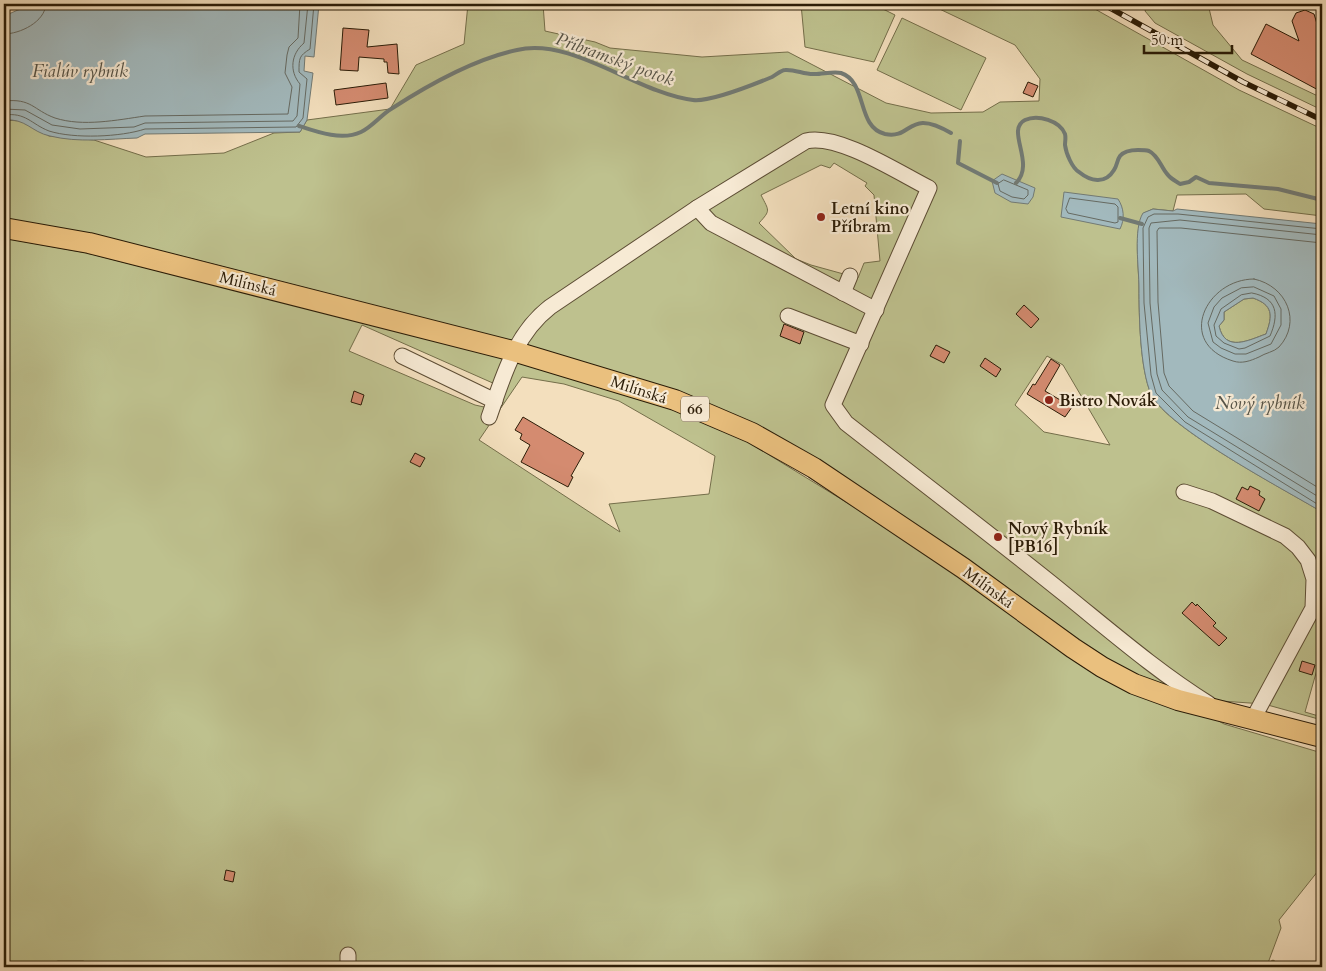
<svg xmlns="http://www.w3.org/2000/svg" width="1326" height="971" font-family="Cardo,serif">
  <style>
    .green { fill: #bec18e; stroke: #746e4a; fill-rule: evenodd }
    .water { fill: #a2b9bd; stroke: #727a74; fill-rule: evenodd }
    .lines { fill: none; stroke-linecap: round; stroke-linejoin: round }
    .shore { stroke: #666a62; stroke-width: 1 }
    .stream { stroke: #727a74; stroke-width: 4 }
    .building { fill: #d48b70; stroke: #2b1c07 }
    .minor-casing { stroke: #5d4d34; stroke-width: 17 }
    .major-casing { stroke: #2b1c07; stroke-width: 22 }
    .minor { stroke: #f7ead4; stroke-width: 15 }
    .major { stroke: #eac07e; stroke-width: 20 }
    .rail-casing { stroke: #2b1c07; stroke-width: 5.5 }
    .rail { stroke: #f7ead4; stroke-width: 4; stroke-dasharray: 11; stroke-linecap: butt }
    .poi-dot { fill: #8f2418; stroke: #f7ead4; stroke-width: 2 }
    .labels { text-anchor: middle; stroke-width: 4.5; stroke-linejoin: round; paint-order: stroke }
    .shield { fill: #f7ead4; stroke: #685a44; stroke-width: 1 }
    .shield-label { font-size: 15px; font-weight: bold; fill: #2b1c07 }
    .poi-label { font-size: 16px; font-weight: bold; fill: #2b1c07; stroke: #f7ead4; text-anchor: start }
    .street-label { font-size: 16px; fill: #2b1c07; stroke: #f7ead4 }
    .water-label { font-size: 18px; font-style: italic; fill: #555347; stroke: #f7ead4 }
  </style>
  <rect width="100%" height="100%" fill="#f3dfbd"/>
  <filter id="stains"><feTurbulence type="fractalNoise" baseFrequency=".004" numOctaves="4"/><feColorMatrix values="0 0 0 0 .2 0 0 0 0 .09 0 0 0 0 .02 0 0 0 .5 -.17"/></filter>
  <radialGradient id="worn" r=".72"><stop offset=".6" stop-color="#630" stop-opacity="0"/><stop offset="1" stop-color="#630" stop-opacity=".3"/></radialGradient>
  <!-- green -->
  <g class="green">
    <path d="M468,4H543L545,31L595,42L610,48L702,57L788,52L886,103L931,113L983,112L1000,102L1039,101L1040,79L1015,45L929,4H1086L1239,90L1322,129V216L1264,209L1246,194L1177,195L1173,211L1153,209L1144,213C1133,229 1139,268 1139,288C1139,316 1140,368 1151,394C1166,428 1286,490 1322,512V667L1318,666L1305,712L1322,717V720L1264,704L1221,701L1181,691L1138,675L1107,659L678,391L516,342L193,259L91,234L4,219V120L22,121L49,136L94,140L146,157L224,153L274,133L300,132L307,120L390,109L416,65L464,44ZM834,163L867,183L865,186L874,195L880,261L864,263L858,278L811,265L796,259L759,223C771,210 769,211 761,195L821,165L830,168ZM1047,356L1063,365L1110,445L1044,432L1015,405Z"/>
    <path d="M801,4H873L895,15L874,62L805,47Z"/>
    <path d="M1147,4H1208L1213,25L1242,60L1322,98V110L1247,74L1155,23L1145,11Z"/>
    <path d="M902,18L986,58L961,110L877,70Z"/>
    <path d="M4,238L87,253L511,360L671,409L748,442L872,518L957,575L1224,724L1322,753V866L1279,920L1281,928L1268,963L1273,960L1284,967H101L83,961H58L38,967H4ZM362,325L495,384L484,407L475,405L349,351ZM522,377L564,384L619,401L715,456L709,494L609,504L620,532L479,440Z"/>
    <path d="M1253,298C1273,305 1273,315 1266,334C1249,340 1225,353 1219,326L1224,320V312L1244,299Z"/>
  </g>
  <!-- water -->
  <g class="water">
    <path d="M32,4H319L314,57L305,56L304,71L313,73L307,120L300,132L145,134L137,138C108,139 79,143 50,136C31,132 26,118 4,120V16Z"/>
    <path d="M1002,174L1035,188L1033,197L1028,204L1011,202L995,193L992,181Z"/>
    <path d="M1064,192L1118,199C1124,208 1125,219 1120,229L1061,217Z"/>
    <path d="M1153,209L1173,211L1177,209L1322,224V512C1285,490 1167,428 1151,394C1140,369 1139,316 1139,288C1139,268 1133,229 1143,213ZM1253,298C1273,305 1273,315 1266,334C1249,340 1225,353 1219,326L1224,320V312L1244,299Z"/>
  </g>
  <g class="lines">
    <!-- shore -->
    <g class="shore">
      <path d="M4,34C20,34 45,22 46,4"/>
      <path d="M4,101C32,98 33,110 55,118C83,127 117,120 145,116L288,114L292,87L285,73L287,55L289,47L298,38L300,4"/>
      <path d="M4,109L25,110L52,125L80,129L134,127L145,123L293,121L297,116L300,84C289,71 291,54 304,43L308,4"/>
      <path d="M4,115C26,112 31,124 49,131C74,139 121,137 145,129L296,127L303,118L307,79L299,72C299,58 299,56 310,49L314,4"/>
      <path d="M1004,180L1028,190V195L1024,199L1012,197L1000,191L998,184Z"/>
      <path d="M1070,198L1115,204L1118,207V222L1115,223L1068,213L1066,209Z"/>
      <path d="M1322,229L1178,214H1154L1148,217L1143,228L1144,303L1151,375L1156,393L1185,422L1322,507"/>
      <path d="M1322,235L1180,220L1151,223L1149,228L1150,303L1157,374L1162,390L1188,417L1322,499"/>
      <path d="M1322,243L1181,228H1159L1157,231L1158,302L1164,373L1169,386L1193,411L1322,490"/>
      <path d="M1254,279C1287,286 1302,322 1279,347C1274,352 1265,353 1259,357C1250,361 1242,364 1233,361C1175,343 1206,279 1254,279Z"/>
      <path d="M1254,287L1274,296L1281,309V325L1271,344L1246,354H1235L1221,348L1213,342L1208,323L1214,307L1222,298L1241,288Z"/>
      <path d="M1252,293C1278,298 1279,315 1270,336L1245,348L1239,349L1224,343L1216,336L1214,325L1221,309L1241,295Z"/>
    </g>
    <!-- stream -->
    <g class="stream">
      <path d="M299,126C317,132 342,141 361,132C372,127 381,115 391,109C428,85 474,59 517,50C573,37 636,93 693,100C710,102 755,84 772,77C776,75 781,70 785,70C795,69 805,75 815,74C823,74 834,71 841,73C868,82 856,127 885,134C913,140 907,107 951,133"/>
      <path d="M960,141L958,163L997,183"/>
      <path d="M1016,183C1036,163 1005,130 1025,120C1038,114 1060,121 1065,134C1066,138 1065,141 1065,145C1066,153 1072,168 1079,172C1090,181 1105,185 1114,170C1117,166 1117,160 1120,156C1124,151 1132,150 1138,150C1141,150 1146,150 1149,151C1159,156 1161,168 1168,175C1171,179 1176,181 1180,184L1189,182L1196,177L1209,183L1278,189L1322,200"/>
      <path d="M1120,218L1142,224"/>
    </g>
  </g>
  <!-- building -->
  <g class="building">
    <path d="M1305,10L1314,14L1318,27L1322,29V92L1251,54L1266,24L1299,41L1292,21L1296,13Z"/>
    <path d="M343,28L369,30L367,47L397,44L399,74L388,73L387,62H384V59L359,57L358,71L340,70Z"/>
    <path d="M1028,82L1038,86L1033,97L1023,93Z"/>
    <path d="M386,83L388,98L336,105L334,90Z"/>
    <path d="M1024,305L1039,319L1031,328L1016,314Z"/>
    <path d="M784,324L804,332L800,344L780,336Z"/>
    <path d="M936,345L950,352L944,363L930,356Z"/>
    <path d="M985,358L1001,369L996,377L980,366Z"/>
    <path d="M1051,359L1060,365L1045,391L1072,407L1065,417L1027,394L1033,384L1035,385Z"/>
    <path d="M354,391L364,395L361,405L351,402Z"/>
    <path d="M523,417L584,453L571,476L573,477L568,487L521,462L530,445L520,439L522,434L515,430Z"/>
    <path d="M415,453L425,458L420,467L410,462Z"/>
    <path d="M1250,486L1260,491L1259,495L1265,499L1259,511L1236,499L1242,487L1248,490Z"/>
    <path d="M1192,602L1196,606L1197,604L1216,623L1213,626L1227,638L1219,646L1182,613Z"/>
    <path d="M1302,661L1315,665L1312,675L1299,671Z"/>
    <path d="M226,870L235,872L233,882L224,880Z"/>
  </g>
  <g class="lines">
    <!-- minor casing -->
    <g class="minor-casing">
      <g id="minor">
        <path d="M697,208L711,223L876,310"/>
        <path d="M843,293L850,276"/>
        <path d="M788,316L861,344"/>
        <path d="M402,356L495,401"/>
        <path d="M489,417C503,377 515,334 550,307L697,208L806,141C838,133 899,173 929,188L833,405L846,423C920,481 994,537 1067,596C1114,634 1158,672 1209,704"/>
        <path d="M1184,492L1212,501L1285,536L1298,547L1308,560L1314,579L1313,608L1253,719"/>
        <path d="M348,967V955"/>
      </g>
    </g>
    <!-- major casing -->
    <g class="major-casing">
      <path id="major" d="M4,228L89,243L513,351L675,400L752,433L814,468L963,568L1073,648L1102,667L1134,684L1178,700L1322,737"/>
    </g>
    <!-- minor -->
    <use href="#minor" class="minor"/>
    <!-- major -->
    <use href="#major" class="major"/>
    <!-- rail casing -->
    <g class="rail-casing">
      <path id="rail" d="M1103,4L1243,82L1322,120"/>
    </g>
    <!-- rail -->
    <use href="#rail" class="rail"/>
  </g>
  <!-- markers -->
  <g class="poi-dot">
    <circle cx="821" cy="217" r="5"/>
    <circle cx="1049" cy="400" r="5"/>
    <circle cx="998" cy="537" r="5"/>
  </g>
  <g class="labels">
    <!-- shield labels -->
    <rect class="shield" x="681" y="396.5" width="28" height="25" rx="4"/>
    <g class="shield-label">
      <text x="695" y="414">66</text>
    </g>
    <!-- poi labels -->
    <g class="poi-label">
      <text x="831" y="214">Letní kino<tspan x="831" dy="18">Příbram</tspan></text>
      <text x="1059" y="406">Bistro Novák</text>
      <text x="1008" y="534">Nový Rybník<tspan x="1008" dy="18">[PB16]</tspan></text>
    </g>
    <!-- street labels -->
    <g class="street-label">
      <text transform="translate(248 283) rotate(14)" y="6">Milínská</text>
      <text transform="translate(639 389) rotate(18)" y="6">Milínská</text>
      <text transform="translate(989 587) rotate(36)" y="6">Milínská</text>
    </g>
    <!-- water labels -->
    <g class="water-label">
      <text transform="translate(615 59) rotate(20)" y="6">Příbramský potok</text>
      <text x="80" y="77">Fialúv rybník</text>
      <text x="1260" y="409">Nový rybník</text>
    </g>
  </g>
  <!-- margin -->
  <rect width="1326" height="971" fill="none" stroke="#f3dfbd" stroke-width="20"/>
  <rect x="5" y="5" width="1316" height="961" fill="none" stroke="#2b1c07" stroke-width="2.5"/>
  <rect x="10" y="10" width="1306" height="951" fill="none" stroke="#2b1c07"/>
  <!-- scale -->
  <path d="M1144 45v8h88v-8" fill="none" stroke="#2b1c07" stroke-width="2.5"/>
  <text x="1151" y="45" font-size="15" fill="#2b1c07" stroke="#f7ead4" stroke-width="4" paint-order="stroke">50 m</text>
  <rect width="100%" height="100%" filter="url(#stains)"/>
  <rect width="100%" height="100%" fill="url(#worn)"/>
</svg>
